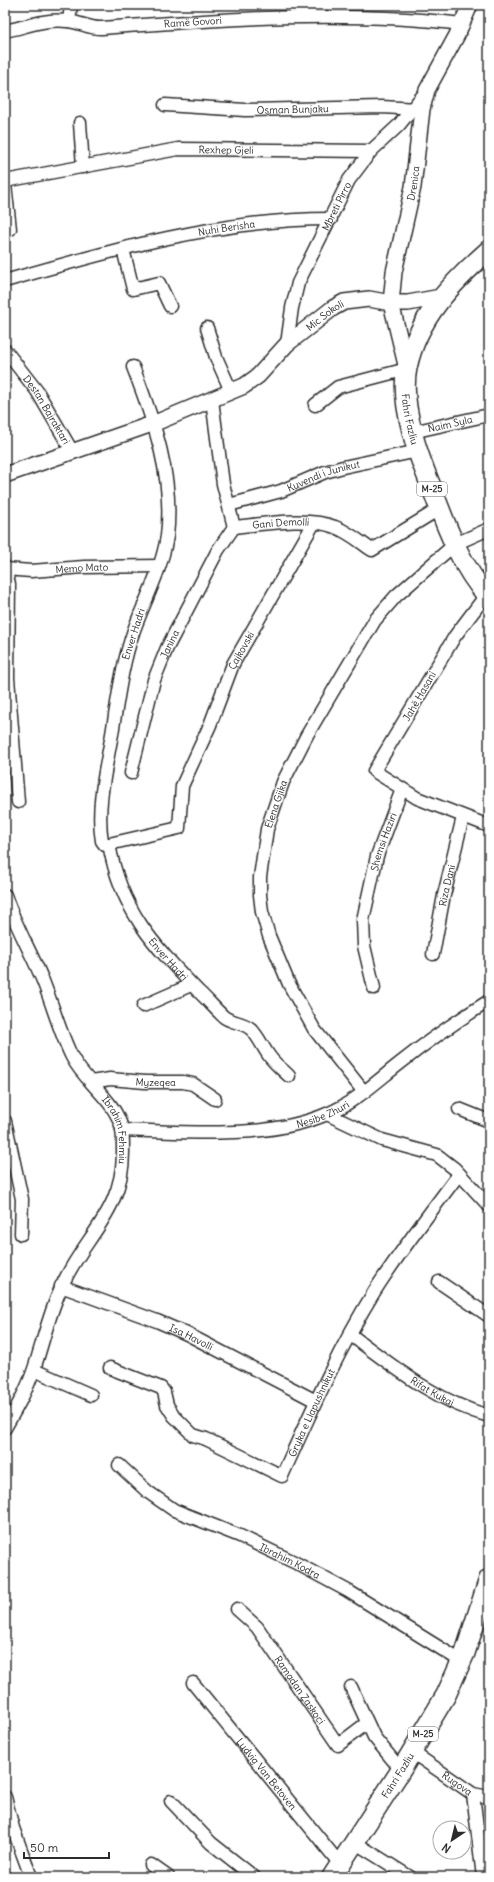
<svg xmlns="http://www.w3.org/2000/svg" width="494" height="1882" font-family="Delius,sans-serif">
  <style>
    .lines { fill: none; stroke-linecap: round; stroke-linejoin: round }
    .minor-casing { stroke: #2b2b2b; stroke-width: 15 }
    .tertiary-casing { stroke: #2b2b2b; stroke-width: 18 }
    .primary-casing { stroke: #2b2b2b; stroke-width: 22 }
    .minor { stroke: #fff; stroke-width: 12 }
    .tertiary { stroke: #fff; stroke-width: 15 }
    .primary { stroke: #fff; stroke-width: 19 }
    .labels { text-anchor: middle; stroke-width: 3; stroke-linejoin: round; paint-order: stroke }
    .shield { fill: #fff; stroke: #6b6b6b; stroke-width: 1 }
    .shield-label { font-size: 9px; font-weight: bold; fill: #2b2b2b }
    .street-label { font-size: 10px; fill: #2b2b2b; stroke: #fff }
  </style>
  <rect width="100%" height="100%" fill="#fff"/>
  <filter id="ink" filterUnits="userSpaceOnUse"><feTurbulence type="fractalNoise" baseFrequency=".025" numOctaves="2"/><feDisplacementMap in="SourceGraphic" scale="8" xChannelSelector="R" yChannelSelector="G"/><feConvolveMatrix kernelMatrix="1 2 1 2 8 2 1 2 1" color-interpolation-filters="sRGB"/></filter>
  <g filter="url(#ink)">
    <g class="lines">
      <!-- minor casing -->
      <g class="minor-casing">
        <g id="minor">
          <path d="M69,21L71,5"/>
          <path id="s1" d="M5,31C25,27 47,18 67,21C80,22 90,29 102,28C221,19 343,10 462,24"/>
          <path id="s2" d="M165,105L245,110L382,107L417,109"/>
          <path d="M80,123L83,167"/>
          <path id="s3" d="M5,181L178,149L371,151"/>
          <path d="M5,184L10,229L5,230"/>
          <path d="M123,249L133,289L159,283L170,306"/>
          <path id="s4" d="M5,281C112,250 219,219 331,219"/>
          <path d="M207,328L216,357L231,391"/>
          <path id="s5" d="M287,344L292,308L298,283L349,180L371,151L399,125L424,94"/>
          <path id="s6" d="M5,350L37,391L72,451"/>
          <path id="s7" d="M133,367C154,421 174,477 167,536C162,569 145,600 134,630C122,664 118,698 112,734C106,768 96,807 102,841L105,845L109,844C121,911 153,944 198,991C207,999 215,1009 224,1017C232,1023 243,1022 251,1029C259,1037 263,1048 270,1057C275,1064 283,1070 289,1076"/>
          <path d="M212,400L223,484L234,527"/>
          <path d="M315,405L338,387L407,369"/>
          <path id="s8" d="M412,432L489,415"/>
          <path id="s9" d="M229,505L281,491L325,472L343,467L418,451"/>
          <path id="s10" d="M234,527C263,524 308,516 335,527C349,532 360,542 372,550L439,509"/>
          <path d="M5,567L9,584L8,678L18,802"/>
          <path id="s11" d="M5,569L31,571L84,567L159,566"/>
          <path d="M486,595L455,636L374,771L417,798L489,826"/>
          <path id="s12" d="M131,773L154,680L167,648L218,550L234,527"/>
          <path id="s13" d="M109,844L179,828L182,786L210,725L233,664L314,523"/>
          <path id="s14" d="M5,895C15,925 31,952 43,981C53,1006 60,1033 72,1057C85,1083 115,1099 122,1129C123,1135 123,1143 123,1150C124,1213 82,1238 61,1288C49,1314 43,1342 34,1369C27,1390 16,1409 5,1428"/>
          <path id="s15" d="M433,954L444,895L463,817"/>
          <path id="s16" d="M374,988L364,946L363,920L377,856L402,789"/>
          <path d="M143,1006L191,985"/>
          <path id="s17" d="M91,1082L110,1079L145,1082H183L193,1084L215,1099"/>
          <path id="s18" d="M364,1092L314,1029L289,984L269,936L262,912L260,895V877L267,829L283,782L307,735L375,620L396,596L455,544L489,529"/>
          <path d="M459,1109L489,1121"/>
          <path d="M327,1114L382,1140L437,1155L455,1169L489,1206"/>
          <path d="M5,1121L22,1199L21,1234"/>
          <path id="s19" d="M122,1130C187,1132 266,1140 327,1114C354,1103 376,1082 399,1064C428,1041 458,1020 489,1001"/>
          <path d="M439,1282L489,1316"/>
          <path id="s20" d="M61,1286L157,1321L187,1334L316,1401"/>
          <path id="s21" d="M351,1335C394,1367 437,1402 489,1416"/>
          <path id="s22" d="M110,1368L161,1388L164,1392L167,1405L174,1416L193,1435L206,1439L282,1476C310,1414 338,1350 374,1292C400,1251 430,1213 459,1174"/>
          <path d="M34,1370L91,1395"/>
          <path id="s23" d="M119,1465L148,1492L174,1510L240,1536L294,1562L348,1591L461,1661"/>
          <path id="s24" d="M237,1609L257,1627L338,1745L367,1723"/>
          <path id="s25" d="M193,1683L340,1864"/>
          <path d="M351,1687L374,1737L401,1770"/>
          <path id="s26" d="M412,1752L473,1794L489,1797"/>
          <path d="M473,1794L483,1877"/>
          <path d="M5,1797L13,1828L31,1877"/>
          <path d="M171,1801L211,1843L254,1877"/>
          <path d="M354,1842L410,1877"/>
          <path d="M151,1865L168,1877"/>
        </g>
      </g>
      <!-- tertiary casing -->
      <g class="tertiary-casing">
        <g id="tertiary">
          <path id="s27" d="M407,369L391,303L394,272L413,187L422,109L427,90L457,35L470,5"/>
          <path id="s28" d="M5,475L155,423L244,386L258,376L287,344L333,308L344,302L369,299L391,303H408L441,297"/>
        </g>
      </g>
      <!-- primary casing -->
      <g class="primary-casing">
        <g id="primary">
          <path id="s29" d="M489,250C453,282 417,318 407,368C403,387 407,412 412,431C417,452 425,472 433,491C447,529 462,568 489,598"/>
          <path id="s30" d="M332,1877L401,1770L446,1695L465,1653L489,1579"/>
        </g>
      </g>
      <!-- minor -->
      <use href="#minor" class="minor"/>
      <!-- tertiary -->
      <use href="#tertiary" class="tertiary"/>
      <!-- primary -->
      <use href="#primary" class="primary"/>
    </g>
  </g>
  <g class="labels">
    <!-- shield labels -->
    <g class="shield">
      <rect x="417" y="482" width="30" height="14" rx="3"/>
      <rect x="408" y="1727" width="30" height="14" rx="3"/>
    </g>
    <g class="shield-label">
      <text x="432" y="492">M-25</text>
      <text x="423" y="1737">M-25</text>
    </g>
    <!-- street labels -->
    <g class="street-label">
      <text dy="4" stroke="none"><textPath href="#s1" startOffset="190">Ramë Govori</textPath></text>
      <text dy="4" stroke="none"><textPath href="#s2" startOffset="128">Osman Bunjaku</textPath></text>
      <text dy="4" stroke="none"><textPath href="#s3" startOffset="224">Rexhep Gjeli</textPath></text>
      <text dy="4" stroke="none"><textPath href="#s27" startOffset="190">Drenica</textPath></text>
      <text dy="4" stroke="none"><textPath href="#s5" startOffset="148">Mbreti Pirro</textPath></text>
      <text dy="4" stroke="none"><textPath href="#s4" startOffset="228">Nuhi Berisha</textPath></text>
      <text dy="4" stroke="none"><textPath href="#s28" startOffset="363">Mic Sokoli</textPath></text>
      <text dy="4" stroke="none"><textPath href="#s6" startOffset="73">Destan Bajraktari</textPath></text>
      <text dy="4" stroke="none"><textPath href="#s29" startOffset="198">Fahri Fazliu</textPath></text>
      <text dy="4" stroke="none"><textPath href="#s8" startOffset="39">Naim Syla</textPath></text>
      <text dy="4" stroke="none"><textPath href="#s9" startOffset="99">Kuvendi i Junikut</textPath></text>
      <text dy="4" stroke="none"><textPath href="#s10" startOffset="47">Gani Demolli</textPath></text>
      <text dy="4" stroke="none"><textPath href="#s11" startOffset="77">Memo Mato</textPath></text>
      <text transform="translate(133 634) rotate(-72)" y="4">Enver Hadri</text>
      <text dy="4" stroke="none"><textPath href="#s12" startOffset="135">Janina</textPath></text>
      <text dy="4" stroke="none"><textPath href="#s13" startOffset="262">Çajkovski</textPath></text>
      <text transform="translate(419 696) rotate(-60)" y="4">Jahë Hasani</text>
      <text dy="4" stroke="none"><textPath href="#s18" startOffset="319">Elena Gjika</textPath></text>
      <text dy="4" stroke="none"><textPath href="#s16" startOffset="150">Shemsi Haziri</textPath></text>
      <text dy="4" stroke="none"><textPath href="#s15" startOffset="70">Riza Dani</textPath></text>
      <text dy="4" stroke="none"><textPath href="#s7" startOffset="629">Enver Hadri</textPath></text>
      <text dy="4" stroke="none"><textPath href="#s17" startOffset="65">Myzeqea</textPath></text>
      <text dy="4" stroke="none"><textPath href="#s19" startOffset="203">Nesibe Zhuri</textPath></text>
      <text dy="4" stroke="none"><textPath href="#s14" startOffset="263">Ibrahim Fehmiu</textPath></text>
      <text dy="4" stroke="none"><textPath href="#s20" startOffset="140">Isa Havolli</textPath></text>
      <text dy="4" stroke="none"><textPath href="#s21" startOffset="99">Rifat Kukaj</textPath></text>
      <text dy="4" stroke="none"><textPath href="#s22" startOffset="281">Gryka e Llapushnikut</textPath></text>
      <text dy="4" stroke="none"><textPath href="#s23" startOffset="198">Ibrahim Kodra</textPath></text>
      <text dy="4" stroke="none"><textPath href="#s24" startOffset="103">Ramadan Zaskoci</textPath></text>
      <text dy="4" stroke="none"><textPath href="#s25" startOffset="117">Ludvig Van Betoven</textPath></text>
      <text dy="4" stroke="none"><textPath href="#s30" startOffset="121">Fahri Fazliu</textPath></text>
      <text dy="4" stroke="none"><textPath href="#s26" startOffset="55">Rugova</textPath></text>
    </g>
  </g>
  <!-- margin -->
  <rect width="494" height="1882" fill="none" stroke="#fff" stroke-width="20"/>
  <rect x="10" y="10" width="474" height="1862" fill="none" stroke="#2b2b2b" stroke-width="1.5" filter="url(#ink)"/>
  <!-- north arrow -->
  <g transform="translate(452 1840) rotate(215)"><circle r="19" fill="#ffffff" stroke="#aaaaaa"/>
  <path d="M0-3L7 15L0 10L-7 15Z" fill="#2b2b2b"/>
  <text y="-6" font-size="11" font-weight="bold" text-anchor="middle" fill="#2b2b2b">N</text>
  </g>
  <!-- scale -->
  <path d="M24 1852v6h85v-6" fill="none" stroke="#2b2b2b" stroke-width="2"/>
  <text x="30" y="1852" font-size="12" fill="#2b2b2b" stroke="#ffffff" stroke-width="3" paint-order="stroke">50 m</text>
</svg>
